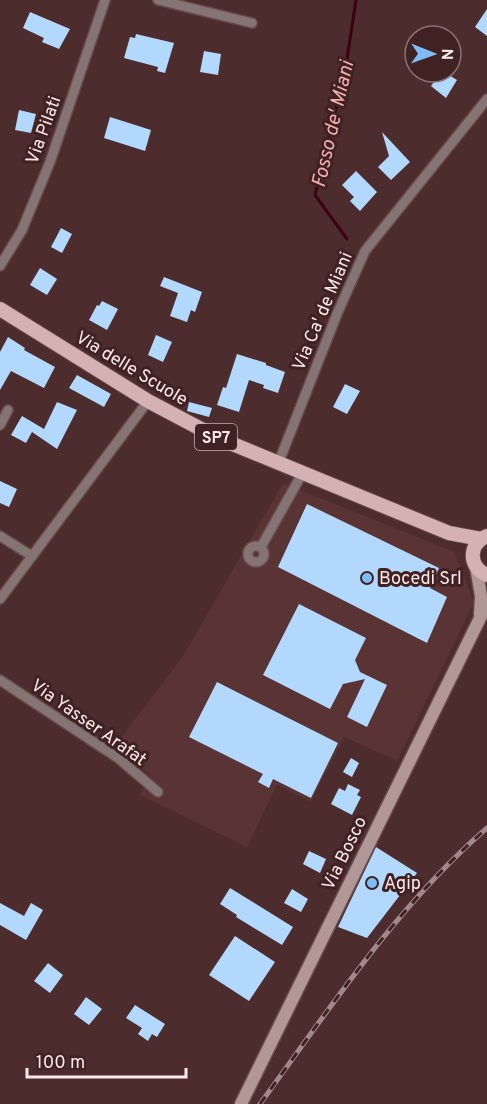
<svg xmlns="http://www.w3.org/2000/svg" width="487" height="1104" font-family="Overpass,sans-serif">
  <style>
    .built { fill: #5a3335 }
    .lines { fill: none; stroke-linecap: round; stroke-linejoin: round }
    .stream { stroke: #3d020d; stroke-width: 3 }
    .building { fill: #b2d8fe }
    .street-casing { stroke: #684a4b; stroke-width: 12 }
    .secondary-casing { stroke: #684a4b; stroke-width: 15 }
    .primary-casing { stroke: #684a4b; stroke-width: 16 }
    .street { stroke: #857474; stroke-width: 9 }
    .secondary { stroke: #b29797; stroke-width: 12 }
    .primary { stroke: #d4b1b2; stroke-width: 14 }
    .rail-casing { stroke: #a28888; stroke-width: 5 }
    .rail { stroke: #402223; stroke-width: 3; stroke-dasharray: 9; stroke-linecap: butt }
    .poi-dot { fill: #7ebdf9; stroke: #402223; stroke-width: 2 }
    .labels { text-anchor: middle; stroke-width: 6; stroke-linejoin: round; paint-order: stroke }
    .shield { fill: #402223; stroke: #c5adae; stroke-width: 1.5 }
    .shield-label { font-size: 16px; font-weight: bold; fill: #fee9e9 }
    .street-label { font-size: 18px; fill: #fee9e9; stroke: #402223 }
    .poi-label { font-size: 18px; fill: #fee9e9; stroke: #402223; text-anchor: start }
    .water-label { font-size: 20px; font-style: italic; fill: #f5aeb0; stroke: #402223 }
  </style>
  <rect width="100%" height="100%" fill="#4c2c2d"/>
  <!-- built -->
  <path class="built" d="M283,483L455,552L474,603L397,761L344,737L311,802L277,785L247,847L140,795L150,775L117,743L183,656Z"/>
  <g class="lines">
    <!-- stream -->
    <path class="stream" d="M347,239L315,195L345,72L356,0"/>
  </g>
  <!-- building -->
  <g class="building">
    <path d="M487,9V36L475,27Z"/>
    <path d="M30,12L70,29L59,49L42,42L44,38L23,28Z"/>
    <path d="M136,34L174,43L165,73L157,71L158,67L124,58L130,37L135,38Z"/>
    <path d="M204,51L221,54L218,75L200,72Z"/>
    <path d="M441,72H444L457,80L446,98L431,86Z"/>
    <path d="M19,110L36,114L31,133L15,130Z"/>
    <path d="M110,117L151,130L145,151L104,138Z"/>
    <path d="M382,132L410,162L391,180L378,167L389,156Z"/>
    <path d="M356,171L377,192L360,211L350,201L354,197L342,185Z"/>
    <path d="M61,228L72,234L62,253L51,247Z"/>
    <path d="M40,268L57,279L47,295L30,285Z"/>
    <path d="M164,277L202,292L195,312L191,310L187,322L170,316L178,293L160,286Z"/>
    <path d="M102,301L118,309L107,330L89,320L97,305L99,306Z"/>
    <path d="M156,335L172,342L163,362L148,355Z"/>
    <path d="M8,337L25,348L24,350L55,367L44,388L11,371L0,390V352Z"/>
    <path d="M237,354L266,363V365L285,372L278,393L263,388L264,385L249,380L239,412L217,405L223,387L226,388Z"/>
    <path d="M77,375L111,394L104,407L69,388Z"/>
    <path d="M345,384L360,391L347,414L333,407Z"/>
    <path d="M57,402L77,410L57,449L32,432L26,443L11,435L22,416L44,429Z"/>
    <path d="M189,402L212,408L209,417L187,411Z"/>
    <path d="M0,481L17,489L9,507L0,503Z"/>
    <path d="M307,504L439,568L430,588L447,597L427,643L278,567Z"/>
    <path d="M299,604L366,638L355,660L360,672L387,685L367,727L347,717L365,679L343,684L330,709L263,675Z"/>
    <path d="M217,682L338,743L311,798L273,779L269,788L258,782L263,774L189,737Z"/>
    <path d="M351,758L359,763L352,777L343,772Z"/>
    <path d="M348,784L360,790L357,795L361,797L352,815L331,804L339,788L345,791Z"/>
    <path d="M376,847L417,873L367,938L338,927Z"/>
    <path d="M309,851L326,859L320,873L303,864Z"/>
    <path d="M230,888L293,927L282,945L236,917L237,915L220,904Z"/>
    <path d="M292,889L308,899L301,912L284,903Z"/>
    <path d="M0,903L24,916L31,903L43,910L26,940L0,925Z"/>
    <path d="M235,936L275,962L249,1001L209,975Z"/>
    <path d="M48,963L63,975L50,993L34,981Z"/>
    <path d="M86,997L102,1009L89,1025L74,1014Z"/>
    <path d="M135,1005L165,1024L157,1037L152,1034L148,1041L138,1034L142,1028L126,1018Z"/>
  </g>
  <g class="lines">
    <!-- street casing -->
    <g class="street-casing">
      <g id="street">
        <path d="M158,0L252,23"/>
        <path d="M0,266L22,230L50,162L105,0"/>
        <path d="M0,425L8,410"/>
        <path d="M278,464L337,314L365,251L487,99"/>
        <path d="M0,536L32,556"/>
        <circle cx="256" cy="554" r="8"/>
        <path d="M261,547L302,474"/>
        <path d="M0,599L148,401"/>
        <path d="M0,680L118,758L158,792"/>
      </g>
    </g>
    <!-- secondary casing -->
    <g class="secondary-casing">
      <g id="secondary">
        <path d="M476,567L481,596L480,614"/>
        <path d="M241,1104L487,604"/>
      </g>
    </g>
    <!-- primary casing -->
    <g class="primary-casing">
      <g id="primary">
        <path d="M0,309L148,401L218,438L449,533L481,539"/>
        <path d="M487,536C468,544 468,567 487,575"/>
      </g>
    </g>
    <!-- street -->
    <use href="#street" class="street"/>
    <!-- secondary -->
    <use href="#secondary" class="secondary"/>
    <!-- primary -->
    <use href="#primary" class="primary"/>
    <!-- rail casing -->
    <g class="rail-casing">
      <path id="rail" d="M260,1104C330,1008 397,906 487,828"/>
    </g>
    <!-- rail -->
    <use href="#rail" class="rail"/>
  </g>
  <!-- markers -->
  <g class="poi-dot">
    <circle cx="367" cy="578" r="6"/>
    <circle cx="372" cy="883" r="6"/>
  </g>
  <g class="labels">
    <!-- shield labels -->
    <rect class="shield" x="195" y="424" width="42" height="26" rx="4.5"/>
    <g class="shield-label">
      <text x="216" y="443">SP7</text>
    </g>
    <!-- street labels -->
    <g class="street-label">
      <text transform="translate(43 130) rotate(-70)" y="6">Via Pilati</text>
      <text transform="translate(322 311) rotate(-67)" y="6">Via Ca' de Miani</text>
      <text transform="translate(132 368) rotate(31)" y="6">Via delle Scuole</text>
      <text transform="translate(89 722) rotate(35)" y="6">Via Yasser Arafat</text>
      <text transform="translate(344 853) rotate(-64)" y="6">Via Bosco</text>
    </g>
    <!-- poi labels -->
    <g class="poi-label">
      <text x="379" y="584">Bocedi Srl</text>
      <text x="384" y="889">Agip</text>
    </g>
    <!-- water labels -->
    <g class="water-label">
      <text transform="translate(332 124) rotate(-77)" y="7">Fosso de' Miani</text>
    </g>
  </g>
  <!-- north arrow -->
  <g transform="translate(433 54) rotate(91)"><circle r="28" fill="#402223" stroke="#8c7272" stroke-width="1.5"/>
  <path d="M0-4.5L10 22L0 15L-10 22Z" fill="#7ebdf9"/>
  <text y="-9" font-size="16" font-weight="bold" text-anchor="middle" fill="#fee9e9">N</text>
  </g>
  <!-- scale -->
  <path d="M27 1068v9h159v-9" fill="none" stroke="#fee9e9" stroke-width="3"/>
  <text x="36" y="1068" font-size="18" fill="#fee9e9" stroke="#402223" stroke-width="4.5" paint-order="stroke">100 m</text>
</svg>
